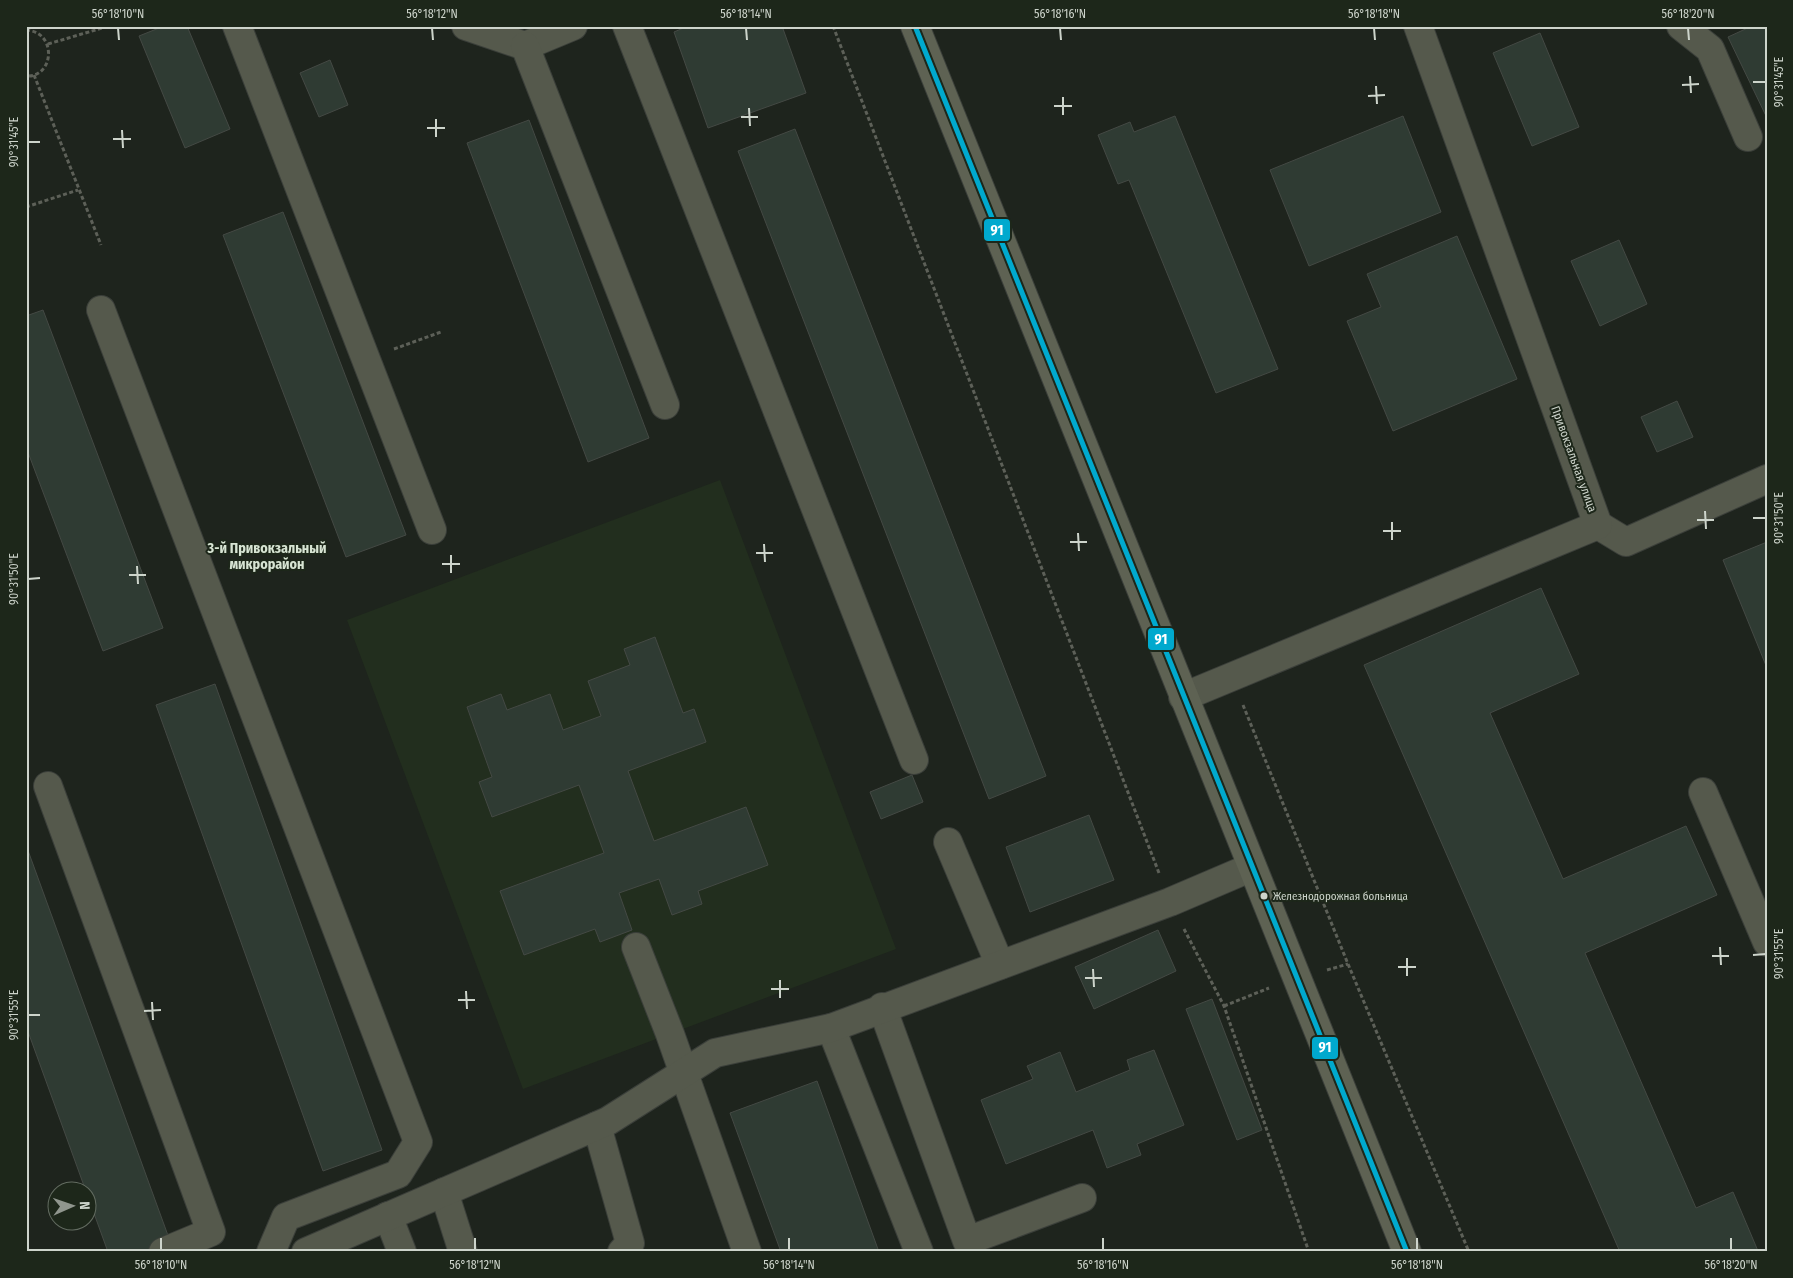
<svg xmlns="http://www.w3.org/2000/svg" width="1793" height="1278" font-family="'Fira Sans Condensed',sans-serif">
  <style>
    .built { fill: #222e1e }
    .building { fill: #2f3b33; stroke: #444944 }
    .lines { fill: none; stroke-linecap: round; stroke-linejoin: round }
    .minor-casing { stroke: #3b3f3a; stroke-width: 30 }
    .major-casing { stroke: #3b3f3a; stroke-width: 30 }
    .path { stroke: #5d6058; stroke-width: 3; stroke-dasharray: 4 2.5; stroke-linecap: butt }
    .minor { stroke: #55594c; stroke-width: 28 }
    .major { stroke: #5e6253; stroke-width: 28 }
    .bus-1-casing { stroke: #1d271a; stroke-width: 9 }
    .bus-1 { stroke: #00a9ce; stroke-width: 5 }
    .ticks { fill: none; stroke: #cdd4cb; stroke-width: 2 }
    .bus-dot { fill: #cdd4cb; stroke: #1d271a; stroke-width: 2 }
    .labels { text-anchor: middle; stroke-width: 4; stroke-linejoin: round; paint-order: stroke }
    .bus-label { font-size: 11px; fill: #cdd4cb; stroke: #1d271a; text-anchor: start }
    .street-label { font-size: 12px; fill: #cdd4cb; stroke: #1d271a }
    .neighbourhood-label { font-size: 14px; font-weight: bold; fill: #d7e4d3; stroke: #1d271a }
    .line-badge { stroke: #1d271a; stroke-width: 2 }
    .badge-label { font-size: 14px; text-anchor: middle; font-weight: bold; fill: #fff }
    .neatline { fill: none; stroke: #cdd4cb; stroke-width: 2 }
    .ticks-label { font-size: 12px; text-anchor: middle; fill: #cdd4cb }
  </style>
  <rect width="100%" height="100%" fill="#1e241d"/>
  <!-- built -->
  <path class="built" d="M720,480L896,949L523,1089L347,620Z"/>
  <!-- building -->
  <g class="building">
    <path d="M164,26H187L230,129L185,148L139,36Z"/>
    <path d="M688,26H782L806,93L708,128L674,32Z"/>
    <path d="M1752,26H1767V118L1728,37Z"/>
    <path d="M1540,33L1579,127L1532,146L1493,53Z"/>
    <path d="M330,60L348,105L319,117L300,73Z"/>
    <path d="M1175,116L1278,369L1216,393L1129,180L1118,184L1098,135L1130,122L1134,132Z"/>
    <path d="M1403,116L1441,212L1309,266L1270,170Z"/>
    <path d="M529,120L649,438L588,462L467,143Z"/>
    <path d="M795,129L1046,776L989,799L738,151Z"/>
    <path d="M283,212L406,535L346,557L223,235Z"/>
    <path d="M1457,236L1517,379L1393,431L1347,321L1381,307L1367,274Z"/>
    <path d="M1619,240L1647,304L1600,326L1571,261Z"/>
    <path d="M43,310L163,628L103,651L26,447V316Z"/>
    <path d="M1677,401L1693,437L1657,452L1641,417Z"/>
    <path d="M1767,542V668L1723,560Z"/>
    <path d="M1541,588L1579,674L1490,713L1563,879L1686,826L1717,895L1585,953L1696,1208L1733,1192L1758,1251L1755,1252H1620L1364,665Z"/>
    <path d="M655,637L683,713L694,709L706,742L628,771L654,841L746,807L768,865L698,891L702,904L672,915L659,879L619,893L632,930L600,942L595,929L524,955L500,891L604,853L579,785L492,817L479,782L492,777L467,707L501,694L507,710L550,694L563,730L601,716L588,681L630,665L624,649Z"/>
    <path d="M215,684L382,1150L323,1171L156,705Z"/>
    <path d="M912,775L923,802L881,819L870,792Z"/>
    <path d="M1089,815L1114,880L1030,912L1006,847Z"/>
    <path d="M26,845L170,1241L142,1252H108L26,1026Z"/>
    <path d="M1158,930L1176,971L1094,1009L1075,967Z"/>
    <path d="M1212,999L1262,1130L1237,1140L1186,1009Z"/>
    <path d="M1154,1050L1184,1125L1137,1144L1141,1155L1107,1168L1093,1130L1006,1164L981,1100L1033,1079L1027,1066L1060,1052L1076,1092L1130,1070L1127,1060Z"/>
    <path d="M817,1081L879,1252H781L730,1113Z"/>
  </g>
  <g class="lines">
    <!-- minor casing -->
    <g class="minor-casing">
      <g id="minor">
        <path d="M237,26L432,530"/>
        <path d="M466,26L525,46L573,26"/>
        <path d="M627,26L914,760"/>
        <path d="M1681,26L1710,49L1748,137"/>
        <path d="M525,46L665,405"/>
        <path d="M101,310L418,1142L398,1174L286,1217L271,1252"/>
        <path d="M1598,525L1626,542L1767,479"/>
        <path d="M1183,697L1598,525L1418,26"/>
        <path d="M48,786L211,1232L163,1252"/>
        <path d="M1703,792L1767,942"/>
        <path d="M948,842L1000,965"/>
        <path d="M636,947L670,1034L747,1252"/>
        <path d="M882,1007L967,1241L1082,1198"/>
        <path d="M831,1028L919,1252"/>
        <path d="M597,1126L630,1243L622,1252"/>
        <path d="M444,1192L463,1252"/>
        <path d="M388,1216L402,1252"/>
        <path d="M306,1252L608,1121L715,1053L831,1028L1170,902L1252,867"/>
      </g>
    </g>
    <!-- major casing -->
    <g class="major-casing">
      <path id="major" d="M915,26L1407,1252"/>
    </g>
    <!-- path -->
    <g class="path">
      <path d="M833,26L1159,873"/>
      <path d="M26,30C58,32 54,78 26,76"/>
      <path d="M48,44L109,26"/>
      <path d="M34,75L101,245"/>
      <path d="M26,207L78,190"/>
      <path d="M394,349L441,332"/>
      <path d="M1243,705L1348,964L1469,1252"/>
      <path d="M1184,929L1224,1006L1309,1252"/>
      <path d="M1327,970L1348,964"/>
      <path d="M1224,1006L1269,988"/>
    </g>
    <!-- minor -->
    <use href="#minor" class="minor"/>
    <!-- major -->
    <use href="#major" class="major"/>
    <!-- bus-1 casing -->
    <g class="bus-1-casing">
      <path id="bus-1" d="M915,26L1407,1252"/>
    </g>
    <!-- bus-1 -->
    <use href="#bus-1" class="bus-1"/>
  </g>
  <!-- ticks -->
  <path class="ticks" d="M118,28L119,40M432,28L433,40M746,28L747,40M1060,28L1061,40M1374,28L1375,40M1688,28L1689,40M1690,76L1691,93M1753,82H1766M1682,85L1699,84M1376,86L1377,104M1368,96L1385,95M1063,97V115M1054,106H1072M749,108L750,126M741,117H758M436,119V137M427,128H445M122,130L123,148M113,139H131M28,142H40M1705,511L1706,529M1753,518H1766M1697,520H1714M1392,522V540M1383,531H1401M1078,533L1079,551M1070,542H1087M764,544L765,562M756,553H773M451,555V573M442,564H460M137,566L138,584M129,575H146M28,579L40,578M1720,947L1721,965M1753,955L1766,954M1712,956H1729M1407,958V976M1398,967H1416M1093,969L1094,987M1085,978H1102M780,980V998M771,989H789M466,991L467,1009M458,1000H475M152,1002L153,1020M144,1011L161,1010M28,1015H40M161,1238V1250M475,1238V1250M789,1238V1250M1103,1238V1250M1417,1238V1250M1731,1238V1250"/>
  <!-- markers -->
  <circle class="bus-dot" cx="1264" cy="896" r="4.5"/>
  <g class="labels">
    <!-- bus labels -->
    <g class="bus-label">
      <text x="1273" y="900">Железнодорожная больница</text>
    </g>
    <!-- street labels -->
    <g class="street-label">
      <text transform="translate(1574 459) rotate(70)" y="4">Привокзальная улица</text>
    </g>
    <!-- neighbourhood labels -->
    <g class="neighbourhood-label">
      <text x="267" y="553">3-й Привокзальный<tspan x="267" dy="16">микрорайон</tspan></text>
    </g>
  </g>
  <g class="line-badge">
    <rect x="983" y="218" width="28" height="24" rx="5" fill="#00a9ce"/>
    <rect x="1147" y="627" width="28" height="24" rx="5" fill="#00a9ce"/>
    <rect x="1311" y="1036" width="28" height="24" rx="5" fill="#00a9ce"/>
  </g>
  <g class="badge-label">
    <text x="997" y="235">91</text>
    <text x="1161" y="644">91</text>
    <text x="1325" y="1052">91</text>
  </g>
  <!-- border -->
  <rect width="1793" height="1278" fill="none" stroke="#1d271a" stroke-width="55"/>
  <!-- north arrow -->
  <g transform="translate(72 1206) rotate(88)"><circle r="24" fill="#1d271a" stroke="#636c61"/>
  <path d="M0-4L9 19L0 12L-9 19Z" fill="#90968e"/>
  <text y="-8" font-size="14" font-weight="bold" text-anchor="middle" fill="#cdd4cb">N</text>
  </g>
  <rect x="28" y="28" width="1738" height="1222" class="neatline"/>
  <g class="ticks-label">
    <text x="118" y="18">56°18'10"N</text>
    <text x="432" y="18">56°18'12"N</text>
    <text x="746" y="18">56°18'14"N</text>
    <text x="1060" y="18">56°18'16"N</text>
    <text x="1374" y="18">56°18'18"N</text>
    <text x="1688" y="18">56°18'20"N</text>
    <text transform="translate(1779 82) rotate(-90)" y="4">90°31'45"E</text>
    <text transform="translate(14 142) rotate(-90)" y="4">90°31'45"E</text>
    <text transform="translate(1779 518) rotate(-90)" y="4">90°31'50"E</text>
    <text transform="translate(14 579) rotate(-90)" y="4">90°31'50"E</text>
    <text transform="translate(1779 954) rotate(-90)" y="4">90°31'55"E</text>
    <text transform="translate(14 1015) rotate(-90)" y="4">90°31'55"E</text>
    <text x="161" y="1269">56°18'10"N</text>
    <text x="475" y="1269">56°18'12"N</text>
    <text x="789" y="1269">56°18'14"N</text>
    <text x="1103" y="1269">56°18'16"N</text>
    <text x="1417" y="1269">56°18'18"N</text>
    <text x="1731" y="1269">56°18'20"N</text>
  </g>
</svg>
